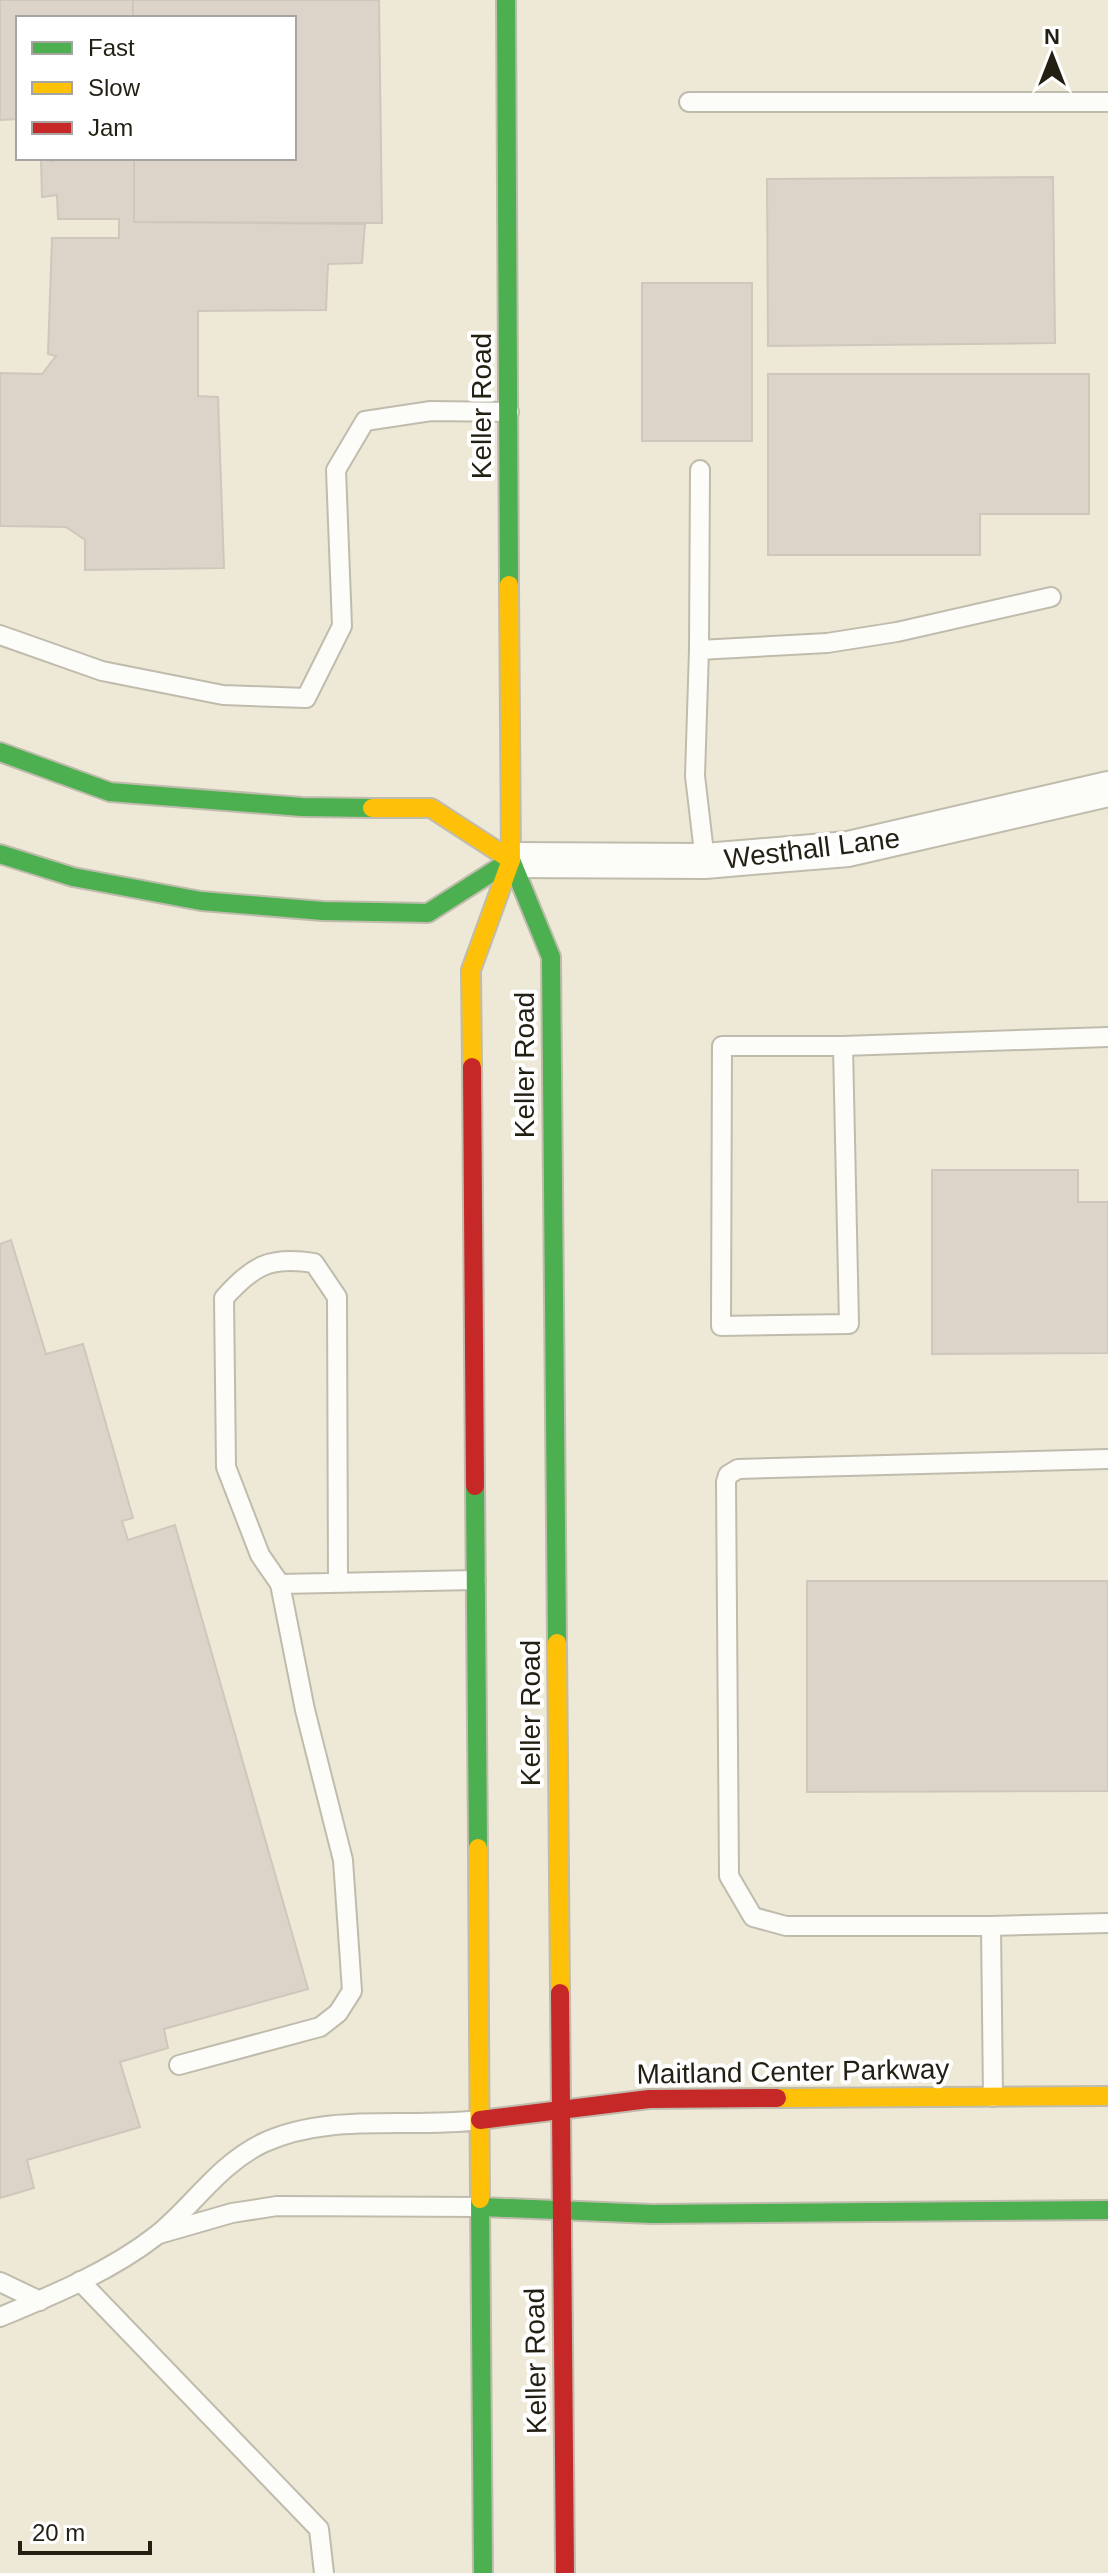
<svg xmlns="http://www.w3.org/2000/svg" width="1108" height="2573" font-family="Arial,sans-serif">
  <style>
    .building { fill: #dcd4c9; stroke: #d0c7bc; stroke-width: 2 }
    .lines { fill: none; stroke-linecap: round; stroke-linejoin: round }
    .lane-casing { stroke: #c0bcad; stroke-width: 22 }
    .street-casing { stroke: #c0bcad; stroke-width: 38 }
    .fast-casing { stroke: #c0bcad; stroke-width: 22 }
    .slow-casing { stroke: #c0bcad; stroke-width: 22 }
    .jam-casing { stroke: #c0bcad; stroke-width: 22 }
    .lane { stroke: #fcfcf9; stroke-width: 18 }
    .street { stroke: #fcfcf9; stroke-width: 34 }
    .fast { stroke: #4caf50; stroke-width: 18 }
    .slow { stroke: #ffc107; stroke-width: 18 }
    .jam { stroke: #c62828; stroke-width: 18 }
    .labels { text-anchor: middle; stroke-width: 8; stroke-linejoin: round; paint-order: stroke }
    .street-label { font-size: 28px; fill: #231f13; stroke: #fff }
  </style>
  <rect width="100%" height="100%" fill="#eee9d6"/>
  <!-- building -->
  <g class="building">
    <path d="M0,0H133V18H18V119L0,120Z"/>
    <path d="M133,0H379L382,223L134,222V158H294V18H133Z"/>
    <path d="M53,158H134V222L365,224L362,263L328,264L326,310L198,311V396L218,397L224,568L85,570V540L66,527L0,526V373L42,374L56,356L48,354L52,238H119V219H58L57,195L42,197L41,159L53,161Z"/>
    <path d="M1053,177L1055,343L768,346L767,179Z"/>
    <rect x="642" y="283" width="110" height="158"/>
    <path d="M768,374H1089V514H980V555H768Z"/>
    <path d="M932,1170H1078V1202H1108V1353L932,1354Z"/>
    <path d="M11,1240L46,1354L83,1344L133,1518L122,1521L128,1540L175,1525L308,1989L164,2029L168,2048L120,2062L140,2127L27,2160L34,2188L0,2198V1244Z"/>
    <path d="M807,1581H1108V1791L807,1792Z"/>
  </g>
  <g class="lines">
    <!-- lane casing -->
    <g class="lane-casing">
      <g id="lane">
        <path d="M689,102H1108"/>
        <path d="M0,635L102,671L223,695L306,698L342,626L336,470L365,421L431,411L509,412"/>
        <path d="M699,650L700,470"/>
        <path d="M705,861L695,776L699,650L827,643L897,632L1051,597"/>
        <path d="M843,1046L849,1324L721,1326L722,1046H843L1108,1037"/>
        <path d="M338,1583L337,1297L314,1263C269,1256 253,1266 224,1298L226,1467L260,1555L280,1584L476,1580"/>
        <path d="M991,1926L1108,1923"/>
        <path d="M179,2065L320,2027L338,2013L352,1991L343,1860L305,1710L280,1584"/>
        <path d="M993,2097L991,1926H786L753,1917L729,1876L726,1482L728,1475L738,1469L1108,1459"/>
        <path d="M159,2234L232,2213L277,2206L481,2207"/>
        <path d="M80,2281L319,2529L324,2573"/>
        <path d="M0,2282L40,2301"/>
        <path d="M0,2317C53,2295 111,2271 157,2235C193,2206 219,2164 263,2143C329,2112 409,2129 480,2120"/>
      </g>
    </g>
    <!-- street casing -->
    <g class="street-casing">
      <path id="street" d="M511,860L705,861L848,849L1108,789"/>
    </g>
    <!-- fast casing -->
    <g class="fast-casing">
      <g id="fast">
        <path d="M506,0L509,585"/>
        <path d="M0,752L110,792L302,807L372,808"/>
        <path d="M0,854L73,877L201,901L323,911L428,913L511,860"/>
        <path d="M511,860L551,957L557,1643"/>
        <path d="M475,1486L478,1848"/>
        <path d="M480,2199L483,2573"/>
        <path d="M481,2207L652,2214L1108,2210"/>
      </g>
    </g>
    <!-- slow casing -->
    <g class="slow-casing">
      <g id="slow">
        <path d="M372,808H431L511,860"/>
        <path d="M472,1067L471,970L511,860L509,585"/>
        <path d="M557,1643L560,1993"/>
        <path d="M478,1848L480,2199"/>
        <path d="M777,2098L1108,2096"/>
      </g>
    </g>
    <!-- jam casing -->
    <g class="jam-casing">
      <g id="jam">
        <path d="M472,1067L475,1486"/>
        <path d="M560,1993L565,2573"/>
        <path d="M480,2120L649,2099L777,2098"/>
      </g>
    </g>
    <!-- lane -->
    <use href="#lane" class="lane"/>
    <!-- street -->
    <use href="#street" class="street"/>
    <!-- fast -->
    <use href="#fast" class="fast"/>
    <!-- slow -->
    <use href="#slow" class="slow"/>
    <!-- jam -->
    <use href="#jam" class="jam"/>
  </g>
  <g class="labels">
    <!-- street labels -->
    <g class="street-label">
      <text transform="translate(481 406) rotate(-90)" y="10">Keller Road</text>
      <text transform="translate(812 848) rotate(-7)" y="10">Westhall Lane</text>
      <text transform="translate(524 1065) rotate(-90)" y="10">Keller Road</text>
      <text transform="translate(530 1713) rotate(-90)" y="10">Keller Road</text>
      <text transform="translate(793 2071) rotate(-1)" y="10">Maitland Center Parkway</text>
      <text transform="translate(535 2361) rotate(-91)" y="10">Keller Road</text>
    </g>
  </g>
  <!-- legend -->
  <rect x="16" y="16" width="280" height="144" fill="#ffffff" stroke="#a7a5a1" stroke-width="2"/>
  <rect x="32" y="42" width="40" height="12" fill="#4caf50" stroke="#a7a5a1" stroke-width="2"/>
  <text x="88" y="56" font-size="24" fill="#231f13">Fast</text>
  <rect x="32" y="82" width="40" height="12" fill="#ffc107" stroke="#a7a5a1" stroke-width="2"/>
  <text x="88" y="96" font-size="24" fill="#231f13">Slow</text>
  <rect x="32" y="122" width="40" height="12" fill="#c62828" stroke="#a7a5a1" stroke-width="2"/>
  <text x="88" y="136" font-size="24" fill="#231f13">Jam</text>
  <!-- north arrow -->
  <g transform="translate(1052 56)" stroke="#ffffff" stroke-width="6" paint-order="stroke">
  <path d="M0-6L14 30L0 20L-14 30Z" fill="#231f13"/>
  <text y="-12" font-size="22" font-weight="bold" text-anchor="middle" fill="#231f13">N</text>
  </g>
  <!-- scale -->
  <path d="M20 2541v12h130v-12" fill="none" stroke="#231f13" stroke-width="4"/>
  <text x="32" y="2541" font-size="24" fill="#231f13" stroke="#ffffff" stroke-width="6" paint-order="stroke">20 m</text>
</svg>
